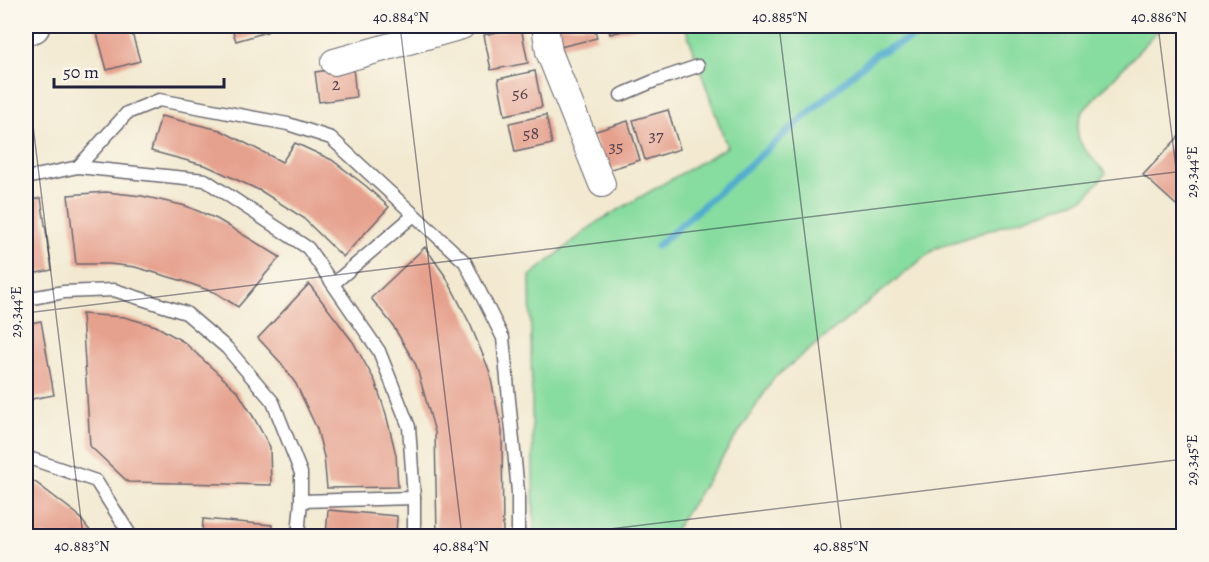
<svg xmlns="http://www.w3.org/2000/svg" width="1209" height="562" font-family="Alegreya,serif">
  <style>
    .green { fill: #87dc9f; stroke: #547f6d; stroke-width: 1.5 }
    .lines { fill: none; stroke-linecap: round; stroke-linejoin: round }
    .stream { stroke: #50acce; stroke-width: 7 }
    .building { fill: #e6a18e }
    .lane-casing { stroke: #6b686f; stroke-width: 15 }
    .street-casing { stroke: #6b686f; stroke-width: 28 }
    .secondary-casing { stroke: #6b686f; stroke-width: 36 }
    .lane { stroke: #fff; stroke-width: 12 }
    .street { stroke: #fff; stroke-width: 26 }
    .secondary { stroke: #fff; stroke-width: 33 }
    .ticks { fill: none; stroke: #22223b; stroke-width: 1.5; stroke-opacity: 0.45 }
    .labels { text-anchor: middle; stroke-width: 4.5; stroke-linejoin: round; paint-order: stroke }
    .number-label { font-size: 18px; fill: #534250 }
    .neatline { fill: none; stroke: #22223b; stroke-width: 2 }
    .ticks-label { font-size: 15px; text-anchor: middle; fill: #22223b }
  </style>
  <rect width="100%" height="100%" fill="#fbf7ec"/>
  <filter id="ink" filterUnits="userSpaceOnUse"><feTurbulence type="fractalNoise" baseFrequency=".0167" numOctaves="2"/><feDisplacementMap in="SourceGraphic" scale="12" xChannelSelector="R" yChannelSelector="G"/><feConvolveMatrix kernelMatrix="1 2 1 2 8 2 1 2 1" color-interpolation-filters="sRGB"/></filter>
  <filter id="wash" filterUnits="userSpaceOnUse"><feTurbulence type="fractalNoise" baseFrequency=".008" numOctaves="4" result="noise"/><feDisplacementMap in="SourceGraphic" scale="24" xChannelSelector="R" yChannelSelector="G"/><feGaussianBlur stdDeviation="1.35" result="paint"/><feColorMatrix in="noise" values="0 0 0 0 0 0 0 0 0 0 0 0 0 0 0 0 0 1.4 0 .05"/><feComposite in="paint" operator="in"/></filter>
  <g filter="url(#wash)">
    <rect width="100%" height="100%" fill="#f2e9d0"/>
    <!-- green -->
    <path class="green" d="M685,26H1162L1084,110C1066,138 1088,153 1106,173L1085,198L936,248L774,378L671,536H534L530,276L597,222L727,147Z"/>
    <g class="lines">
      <!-- stream -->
      <path class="stream" d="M657,246L876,54L938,26"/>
    </g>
    <g id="blocks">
      <!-- building -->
      <g class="building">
        <path d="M95,26H130L140,61L107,70Z"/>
        <path d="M231,26H265L267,32L236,41Z"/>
        <path d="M555,26H594L597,38L560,47Z"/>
        <path d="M608,26H642L610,34Z"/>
        <path d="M521,27L528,63L491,70L484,35Z"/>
        <path d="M353,67L356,97L319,102L315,72Z"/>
        <path d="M535,71L542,107L505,115L498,79Z"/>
        <path d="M668,110L680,149L645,160L633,120Z"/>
        <path d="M546,115L552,144L515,152L509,123Z"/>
        <path d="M161,116L220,130L282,162L295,143L332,160L366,186L389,207L343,257L302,217L261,191L207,166L151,151Z"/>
        <path d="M628,121L640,160L605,171L593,132Z"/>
        <path d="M1184,131V212L1143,175Z"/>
        <path d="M106,192L142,196L186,206L217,219L280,257L238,307L216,293L183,281L135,267L109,264H76L68,195Z"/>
        <path d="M41,198L52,270L26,275V201Z"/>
        <path d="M425,247L446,277L471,326L489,370L502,432L503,536H437L435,432L416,365L392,324L371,298Z"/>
        <path d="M309,284L353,342L375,381L386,414L396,455L398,487L327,488L324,457L317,429L296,384L281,363L258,338Z"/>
        <path d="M82,314L124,317L156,326L184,342L238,392L254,418L270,447L271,485L128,482L90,446Z"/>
        <path d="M41,321L54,395L26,400V324Z"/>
        <path d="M26,479L35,482L77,514L94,536H26Z"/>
        <path d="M328,510L397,516L396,536H326Z"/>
        <path d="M203,519L272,525L271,536H202Z"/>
      </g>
    </g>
  </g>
  <g filter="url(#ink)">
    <use href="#blocks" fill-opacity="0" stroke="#6b686f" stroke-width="1.5"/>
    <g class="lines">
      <!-- lane casing -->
      <g class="lane-casing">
        <g id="lane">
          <path d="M621,95L654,81L698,66"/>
          <path d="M78,167L127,113L159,100L288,124L331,138L465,262L503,338L518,492V536"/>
          <path d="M26,178L78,167L205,180L308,248L379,351L409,427L414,498V536"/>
          <path d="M333,284L414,215"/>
          <path d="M26,299L64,292L114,290L186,313L227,348L273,402L301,473V501L298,536"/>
          <path d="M26,457L96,481L131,536"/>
          <path d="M301,501L414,498"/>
        </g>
      </g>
      <!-- street casing -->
      <g class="street-casing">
        <g id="street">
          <path d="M545,26L549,52L602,184"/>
          <path d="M334,62L462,26"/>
        </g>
      </g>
      <!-- secondary casing -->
      <g class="secondary-casing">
        <path id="secondary" d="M26,28L33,26"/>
      </g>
      <!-- lane -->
      <use href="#lane" class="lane"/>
      <!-- street -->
      <use href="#street" class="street"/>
      <!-- secondary -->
      <use href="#secondary" class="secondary"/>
    </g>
  </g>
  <!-- ticks -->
  <path class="ticks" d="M400,26L462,536M779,26L842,536M1158,26L1184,231M26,68L83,536M26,313L1184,171M552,536L1184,459"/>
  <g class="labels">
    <!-- number labels -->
    <g class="number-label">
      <text x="336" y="90">2</text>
      <text x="520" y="99">56</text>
      <text x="531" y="139">58</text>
      <text x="656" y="141">37</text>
      <text x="616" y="152">35</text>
    </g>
  </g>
  <!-- margin -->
  <rect width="1209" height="562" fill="none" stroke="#fbf7ec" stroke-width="66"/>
  <!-- scale -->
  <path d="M54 78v9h170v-9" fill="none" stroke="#22223b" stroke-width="3"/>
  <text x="63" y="78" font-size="18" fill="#22223b" stroke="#fbf7ec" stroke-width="4.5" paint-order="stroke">50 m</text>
  <rect x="33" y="33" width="1143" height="496" class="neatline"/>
  <g class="ticks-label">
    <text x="401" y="22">40.884°N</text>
    <text x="780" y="22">40.885°N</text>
    <text x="1159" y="22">40.886°N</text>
    <text transform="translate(1192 172) rotate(-90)" y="5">29.344°E</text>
    <text transform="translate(16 312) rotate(-90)" y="5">29.344°E</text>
    <text transform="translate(1192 460) rotate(-90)" y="5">29.345°E</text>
    <text x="82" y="551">40.883°N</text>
    <text x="461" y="551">40.884°N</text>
    <text x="841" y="551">40.885°N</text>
  </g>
</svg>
